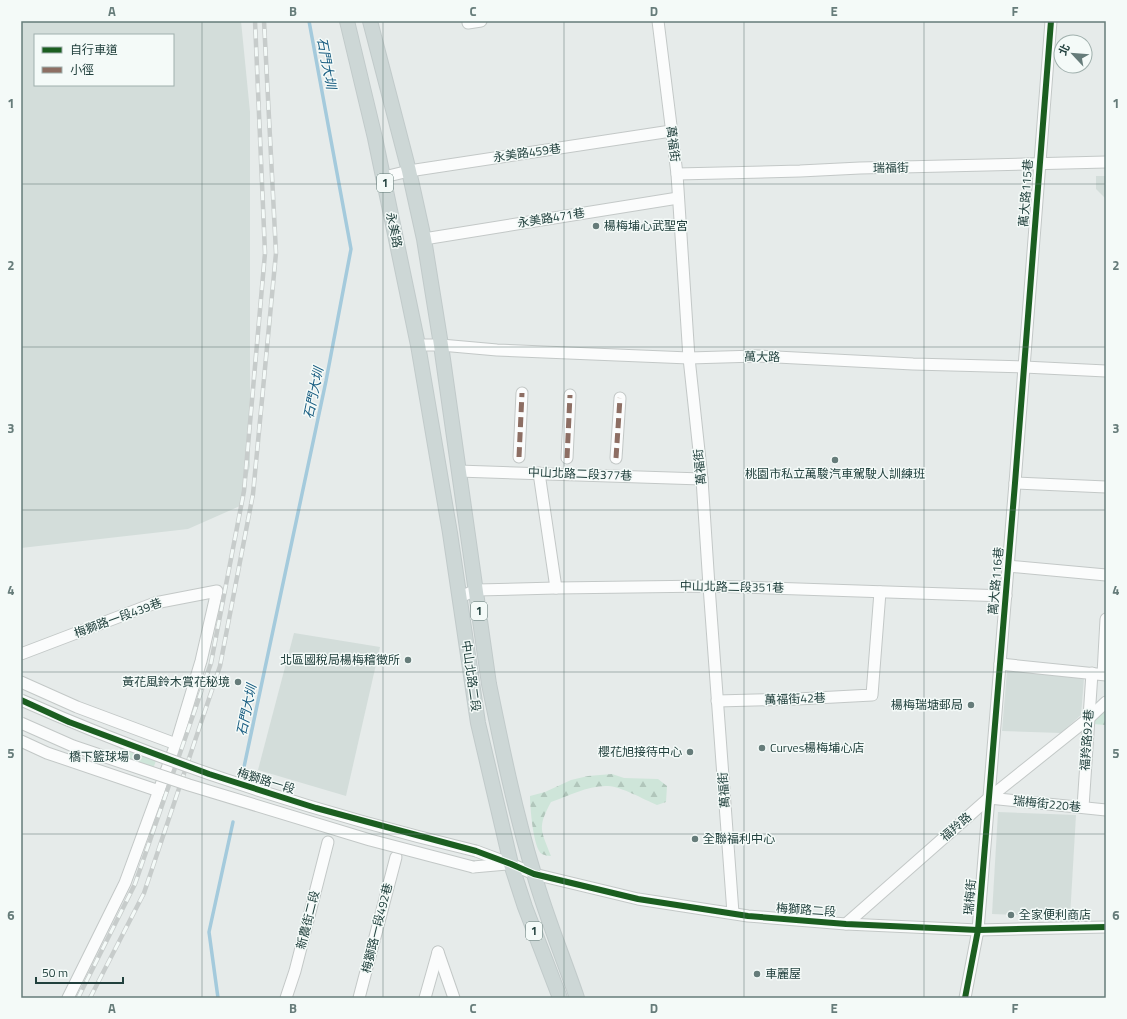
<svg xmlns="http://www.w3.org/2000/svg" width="1127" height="1019" font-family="'Titillium Web','Noto Sans TC',sans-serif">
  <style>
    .built { fill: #d3ddda; fill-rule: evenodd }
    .grass { fill: #cee5d9 }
    .forest { fill: url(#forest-firs) }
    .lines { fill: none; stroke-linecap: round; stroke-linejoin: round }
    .stream { stroke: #a4cadc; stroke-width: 3.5 }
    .minor-casing { stroke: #c3c8c7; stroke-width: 13 }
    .major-casing { stroke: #c1caca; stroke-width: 16 }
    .minor { stroke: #fbfcfc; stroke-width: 11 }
    .major { stroke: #cdd7d6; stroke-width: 14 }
    .rail-casing { stroke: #c7cccb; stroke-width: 4.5 }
    .rail { stroke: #f4faf8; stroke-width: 3; stroke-dasharray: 9; stroke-linecap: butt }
    .minor-bridge-casing { stroke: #c3c8c7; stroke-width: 13; stroke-linecap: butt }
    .minor-bridge { stroke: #fbfcfc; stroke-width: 11 }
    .quiet { stroke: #8d6e63; stroke-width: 5; stroke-dasharray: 10 5; stroke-linecap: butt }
    .cycleway-casing { stroke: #f4faf8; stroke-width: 8 }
    .cycleway { stroke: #1b5e20; stroke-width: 6 }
    .grid { fill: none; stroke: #667c7a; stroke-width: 1; stroke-opacity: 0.55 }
    .poi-dot { fill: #667c7a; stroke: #f4faf8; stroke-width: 1.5 }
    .labels { text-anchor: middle; stroke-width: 3; stroke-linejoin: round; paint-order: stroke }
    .shield { fill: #f4faf8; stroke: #607875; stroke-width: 1 }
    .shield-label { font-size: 11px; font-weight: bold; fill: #21403d }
    .street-label { font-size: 12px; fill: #21403d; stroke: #f4faf8 }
    .poi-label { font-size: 12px; fill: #21403d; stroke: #f4faf8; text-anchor: start }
    .water-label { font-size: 13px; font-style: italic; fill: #175c80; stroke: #f4faf8 }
    .neatline { fill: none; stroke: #667c7a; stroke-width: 1.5 }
    .grid-label { font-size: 13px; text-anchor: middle; font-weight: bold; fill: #667c7a }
  </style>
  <defs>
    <pattern id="forest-firs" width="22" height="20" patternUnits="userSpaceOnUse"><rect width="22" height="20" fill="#cee5d9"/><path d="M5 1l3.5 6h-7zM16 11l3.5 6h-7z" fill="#b1c6bb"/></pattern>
  </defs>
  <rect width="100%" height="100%" fill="#e6ebea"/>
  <!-- built -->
  <g class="built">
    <path d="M21,21H241L250,112V466L240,506L188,529L21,548ZM35,35H173V85H35Z"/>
    <path d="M1096,176H1106V199L1096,189Z"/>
    <path d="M294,633L380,647L346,796L258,770Z"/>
    <path d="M1007,670L1084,678L1081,715L1061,733L1002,731Z"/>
    <path d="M998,812L1076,815L1070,917L992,914Z"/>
  </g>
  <!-- grass -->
  <path class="grass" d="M124,737L160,750L150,777L114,765Z"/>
  <!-- forest -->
  <g class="forest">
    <path d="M1106,709V725L1093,724V720Z"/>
    <path d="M612,774L624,778L658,779L667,786L666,802L657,805C643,799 622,787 608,786C589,785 568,796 551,802C537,828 541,830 551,856C548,856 544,855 542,854C533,849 530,806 530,796L545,792L571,780L588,776Z"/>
  </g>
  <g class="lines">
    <!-- stream -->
    <g class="stream">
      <path d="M244,767L326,381L351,249L309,21"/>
      <path d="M218,998L209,932L233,822"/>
    </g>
    <!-- minor casing -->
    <g class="minor-casing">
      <g id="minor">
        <path d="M658,21L677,174L689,358L702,479L709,586L733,913"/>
        <path d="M468,23L481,21"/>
        <path d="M677,174L800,171L860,168L1106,162"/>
        <path d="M384,177L409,171L671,131"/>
        <path d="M424,239L678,198"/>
        <path d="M418,345H441L497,350L689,358L757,356L913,364L1024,367L1106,371"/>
        <path d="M519,457L522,393"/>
        <path d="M567,458L570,395"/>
        <path d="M616,458L620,398"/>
        <path d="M458,471L702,479"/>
        <path d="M539,473L556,588"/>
        <path d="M1015,483L1106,487"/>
        <path d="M1008,566L1106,575"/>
        <path d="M460,597L476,590L556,588L709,586L1006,596"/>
        <path d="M21,654L155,603L217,591L201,661L176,744L125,883L68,998"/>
        <path d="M1000,664L1106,675"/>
        <path d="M1103,674L1106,619"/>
        <path d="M21,682L77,707L176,744"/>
        <path d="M717,701L797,699L872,695L880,592"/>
        <path d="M21,741L47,753L159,791"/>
        <path d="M989,798L1106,810"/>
        <path d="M1083,807L1092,673"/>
        <path d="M476,851L511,864L534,874L638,899L748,916L846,924L978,930L1106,927"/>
        <path d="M473,867L507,864"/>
        <path d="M846,924L989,798L1089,718L1106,702"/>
        <path d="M438,952L454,998"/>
        <path d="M286,998L295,971L328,842"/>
        <path d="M359,998L396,857"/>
        <path d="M425,998L438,952"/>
        <path d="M965,998L978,930L1015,483L1051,21"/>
      </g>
    </g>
    <!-- major casing -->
    <g class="major-casing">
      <g id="major">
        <path d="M347,21L375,138L418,345L450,533L478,723L511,864L525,907L560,998"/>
        <path d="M370,21L409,171L424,239L441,345L489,684C502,748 515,812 534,874C546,916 563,957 577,998"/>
      </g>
    </g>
    <!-- minor -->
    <use href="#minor" class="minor"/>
    <!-- major -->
    <use href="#major" class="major"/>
    <!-- rail casing -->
    <g class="rail-casing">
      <g id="rail">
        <path d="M78,998L135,884L211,663L244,491L265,253L255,21"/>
        <path d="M90,998L144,893L220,666L253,494L276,253L264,21"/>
      </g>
    </g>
    <!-- rail -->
    <use href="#rail" class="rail"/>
    <!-- minor-bridge casing -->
    <g class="minor-bridge-casing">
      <g id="minor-bridge">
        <path d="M21,700C167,765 321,814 476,851"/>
        <path d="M21,723L73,746L189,785L370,840L473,867"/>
      </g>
    </g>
    <!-- minor-bridge -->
    <use href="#minor-bridge" class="minor-bridge"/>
    <!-- quiet -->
    <g class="quiet">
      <path d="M519,457L522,393"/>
      <path d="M567,458L570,395"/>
      <path d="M616,458L620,398"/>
    </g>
    <!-- cycleway casing -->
    <g class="cycleway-casing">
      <g id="cycleway">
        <path d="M21,700L69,722L209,774L316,808L476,851L511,864L534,874L638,899L748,916L846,924L978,930L1106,927"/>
        <path d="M965,998L978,930L1015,483L1051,21"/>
      </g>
    </g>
    <!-- cycleway -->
    <use href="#cycleway" class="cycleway"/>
  </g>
  <!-- grid -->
  <path class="grid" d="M202,21V998M383,21V998M564,21V998M744,21V998M924,21V998M21,184H1106M21,347H1106M21,510H1106M21,672H1106M21,834H1106"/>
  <!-- markers -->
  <g class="poi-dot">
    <circle cx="596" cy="226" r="4"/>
    <circle cx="835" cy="460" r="4"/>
    <circle cx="408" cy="660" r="4"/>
    <circle cx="238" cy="682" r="4"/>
    <circle cx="971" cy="705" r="4"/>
    <circle cx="762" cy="748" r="4"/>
    <circle cx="690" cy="752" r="4"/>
    <circle cx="137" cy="757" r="4"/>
    <circle cx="695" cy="839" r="4"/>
    <circle cx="1011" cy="915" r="4"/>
    <circle cx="757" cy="974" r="4"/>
  </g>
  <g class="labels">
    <!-- shield labels -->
    <g class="shield">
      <rect x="377" y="174" width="16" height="18" rx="3"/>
      <rect x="471" y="602" width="16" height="18" rx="3"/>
      <rect x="526" y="922" width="16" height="18" rx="3"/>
    </g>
    <g class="shield-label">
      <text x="385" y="187">1</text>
      <text x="479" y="615">1</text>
      <text x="534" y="935">1</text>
    </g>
    <!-- street labels -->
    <g class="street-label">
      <text transform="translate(673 144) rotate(83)" y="4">萬福街</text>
      <text transform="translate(527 153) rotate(-8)" y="4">永美路459巷</text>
      <text transform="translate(891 168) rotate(-1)" y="4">瑞福街</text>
      <text transform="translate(1026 193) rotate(-86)" y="4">萬大路115巷</text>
      <text transform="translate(551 218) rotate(-9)" y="4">永美路471巷</text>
      <text transform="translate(394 230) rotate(78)" y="4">永美路</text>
      <text transform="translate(762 357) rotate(1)" y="4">萬大路</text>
      <text transform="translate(700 467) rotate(-96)" y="4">萬福街</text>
      <text transform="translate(580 474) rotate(2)" y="4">中山北路二段377巷</text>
      <text transform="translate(996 581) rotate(-85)" y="4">萬大路116巷</text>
      <text transform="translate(732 587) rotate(1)" y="4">中山北路二段351巷</text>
      <text transform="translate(118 618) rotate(-20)" y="4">梅獅路一段439巷</text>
      <text transform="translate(471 676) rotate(82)" y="4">中山北路二段</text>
      <text transform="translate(795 699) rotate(-2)" y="4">萬福街42巷</text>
      <text transform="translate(1087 740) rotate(-86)" y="4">福羚路92巷</text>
      <text transform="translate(266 781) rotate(17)" y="4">梅獅路一段</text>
      <text transform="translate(724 790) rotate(-94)" y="4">萬福街</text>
      <text transform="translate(1047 804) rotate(6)" y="4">瑞梅街220巷</text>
      <text transform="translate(956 827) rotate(-41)" y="4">福羚路</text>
      <text transform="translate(970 897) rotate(-85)" y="4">瑞梅街</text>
      <text transform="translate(806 910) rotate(4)" y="4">梅獅路二段</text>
      <text transform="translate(308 920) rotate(-76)" y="4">新農街二段</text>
      <text transform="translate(377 928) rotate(-76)" y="4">梅獅路一段492巷</text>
    </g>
    <!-- poi labels -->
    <g class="poi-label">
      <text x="604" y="230">楊梅埔心武聖宮</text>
      <text x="835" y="478" text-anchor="middle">桃園市私立萬駿汽車駕駛人訓練班</text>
      <text x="400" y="664" text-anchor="end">北區國稅局楊梅稽徵所</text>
      <text x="230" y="686" text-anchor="end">黃花風鈴木賞花秘境</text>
      <text x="963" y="709" text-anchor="end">楊梅瑞塘郵局</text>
      <text x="770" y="752">Curves楊梅埔心店</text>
      <text x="682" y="756" text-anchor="end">櫻花旭接待中心</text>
      <text x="129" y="761" text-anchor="end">橋下籃球場</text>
      <text x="703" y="843">全聯福利中心</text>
      <text x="1019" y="919">全家便利商店</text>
      <text x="765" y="978">車麗屋</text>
    </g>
    <!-- water labels -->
    <g class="water-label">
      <text transform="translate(327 63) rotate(79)" y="5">石門大圳</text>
      <text transform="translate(313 393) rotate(-78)" y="5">石門大圳</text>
      <text transform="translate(246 710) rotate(-78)" y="5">石門大圳</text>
    </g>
  </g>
  <!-- border -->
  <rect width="1127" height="1019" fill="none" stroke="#f4faf8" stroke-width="44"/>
  <!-- legend -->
  <rect x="34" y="34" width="140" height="52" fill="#f4faf8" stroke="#a0b0ad"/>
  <rect x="42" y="47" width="20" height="6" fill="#1b5e20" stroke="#a0b0ad"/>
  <text x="70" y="54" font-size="12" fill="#21403d">自行車道</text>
  <rect x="42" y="67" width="20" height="6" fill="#8d6e63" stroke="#a0b0ad"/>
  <text x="70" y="74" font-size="12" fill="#21403d">小徑</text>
  <!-- north arrow -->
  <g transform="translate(1073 54) rotate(296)"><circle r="19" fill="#f4faf8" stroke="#a0b0ad"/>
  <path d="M0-3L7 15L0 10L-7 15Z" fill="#667c7a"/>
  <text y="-6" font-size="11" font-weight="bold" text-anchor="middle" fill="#21403d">北</text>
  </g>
  <!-- scale -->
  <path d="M36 977v6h87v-6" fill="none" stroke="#21403d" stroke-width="2"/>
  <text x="42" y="977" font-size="12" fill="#21403d" stroke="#f4faf8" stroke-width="3" paint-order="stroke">50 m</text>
  <rect x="22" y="22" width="1083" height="975" class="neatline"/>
  <g class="grid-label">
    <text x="112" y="16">A</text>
    <text x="293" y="16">B</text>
    <text x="473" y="16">C</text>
    <text x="654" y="16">D</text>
    <text x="834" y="16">E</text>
    <text x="1015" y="16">F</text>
    <text x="11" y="108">1</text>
    <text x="1116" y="108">1</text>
    <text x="11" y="270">2</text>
    <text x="1116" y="270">2</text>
    <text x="11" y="433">3</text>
    <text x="1116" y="433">3</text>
    <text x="11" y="595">4</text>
    <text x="1116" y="595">4</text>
    <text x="11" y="758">5</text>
    <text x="1116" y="758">5</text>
    <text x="11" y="920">6</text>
    <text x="1116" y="920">6</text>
    <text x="112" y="1013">A</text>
    <text x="293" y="1013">B</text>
    <text x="473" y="1013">C</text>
    <text x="654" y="1013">D</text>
    <text x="834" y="1013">E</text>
    <text x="1015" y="1013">F</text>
  </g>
</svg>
